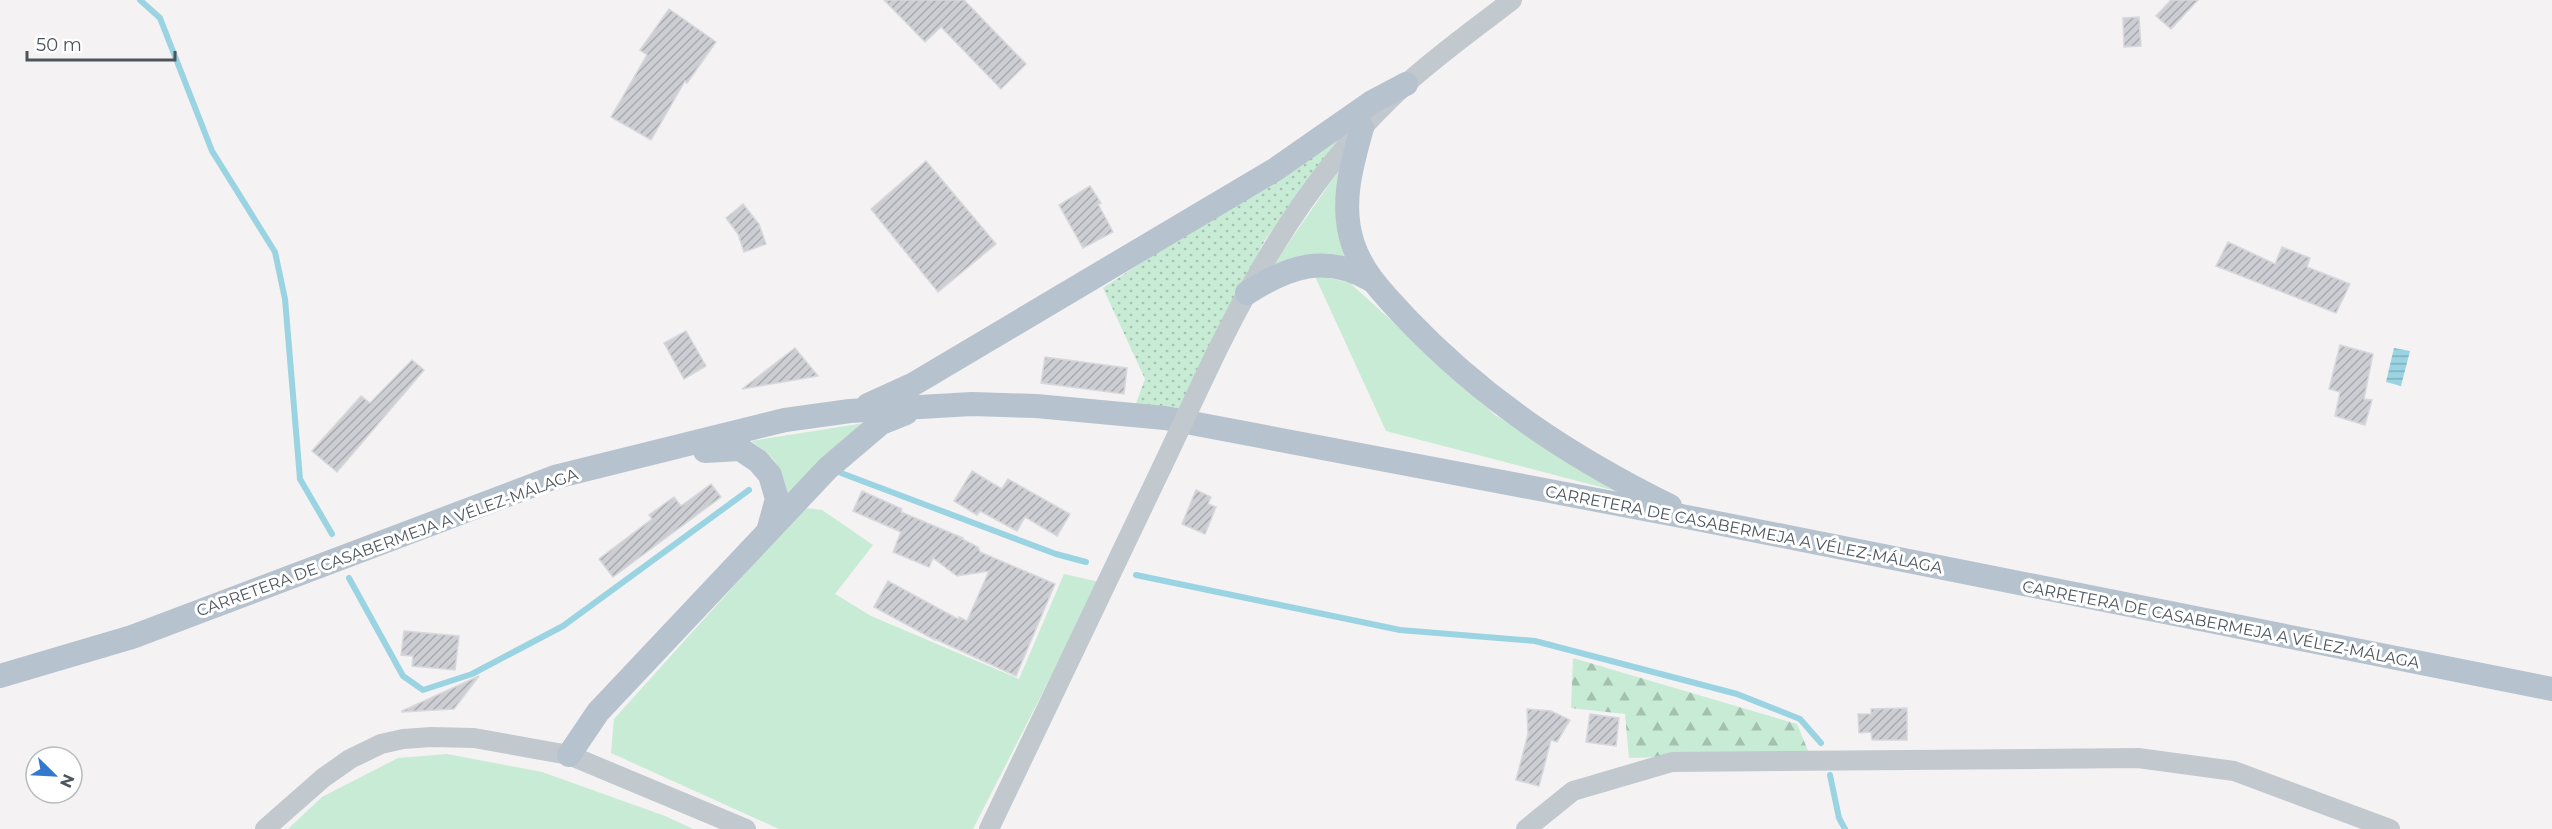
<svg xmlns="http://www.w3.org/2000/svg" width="2552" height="829" font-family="Montserrat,sans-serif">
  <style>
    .grass { fill: #c7ebd4 }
    .forest { fill: url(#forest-firs) }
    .park { fill: url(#park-dots) }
    .water { fill: url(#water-rules) }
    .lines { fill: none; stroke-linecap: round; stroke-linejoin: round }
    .stream { stroke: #9ad4e2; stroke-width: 6 }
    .building { fill: url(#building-hatch); stroke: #d7d8dc; stroke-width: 1.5 }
    .tertiary { stroke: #c2c9ce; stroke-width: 20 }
    .primary { stroke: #b6c2cd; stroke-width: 24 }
    .tertiary-bridge { stroke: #c2c9ce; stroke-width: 20 }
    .labels { text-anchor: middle; stroke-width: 6; stroke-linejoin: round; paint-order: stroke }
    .street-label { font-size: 16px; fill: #4c555d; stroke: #fff }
  </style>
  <defs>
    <pattern id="forest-firs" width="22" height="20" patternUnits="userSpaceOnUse" patternTransform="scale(1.5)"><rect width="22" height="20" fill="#c7ebd4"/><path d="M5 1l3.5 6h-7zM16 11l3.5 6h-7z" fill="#a4c1af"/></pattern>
    <pattern id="park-dots" width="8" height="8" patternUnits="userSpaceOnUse" patternTransform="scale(1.5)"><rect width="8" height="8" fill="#c7ebd4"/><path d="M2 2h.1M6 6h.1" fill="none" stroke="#a4c1af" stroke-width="1.8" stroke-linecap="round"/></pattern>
    <pattern id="water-rules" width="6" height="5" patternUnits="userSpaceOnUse" patternTransform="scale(1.5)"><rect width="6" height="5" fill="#9ad4e2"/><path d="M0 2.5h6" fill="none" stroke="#80afba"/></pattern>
    <pattern id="building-hatch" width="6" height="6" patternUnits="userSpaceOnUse" patternTransform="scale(1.5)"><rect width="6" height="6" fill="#cdced3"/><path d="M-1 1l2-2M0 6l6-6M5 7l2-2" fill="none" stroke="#a9aaae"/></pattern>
  </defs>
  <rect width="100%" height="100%" fill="#f4f2f2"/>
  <!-- grass -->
  <g class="grass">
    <path d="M1342,166L1353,266L1271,268Z"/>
    <path d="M1314,274L1350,283L1495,415L1624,493L1386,431Z"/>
    <path d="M871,422L789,501C782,468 779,460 751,441Z"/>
    <path d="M804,508L822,510L873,545L835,594L871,616L1019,679L1064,574L1099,582L973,829H779L611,753L614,719Z"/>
    <path d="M447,754L542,772L665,816L693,829H288L322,797L398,758Z"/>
  </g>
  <!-- forest -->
  <path class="forest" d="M1573,658L1797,724L1809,753L1629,758L1625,714L1571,708Z"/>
  <!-- park -->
  <path class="park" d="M1347,128L1265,240L1178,412L1135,406L1145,379L1103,288Z"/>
  <!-- water -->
  <path class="water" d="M2394,348L2410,351L2401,386L2386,382Z"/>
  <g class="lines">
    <!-- stream -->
    <g class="stream">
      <path d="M140,0L160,18L212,151L275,252L285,299L300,479L332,534"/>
      <path d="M841,473L1056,554L1086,562"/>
      <path d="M1136,575L1400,630L1535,641L1737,694L1800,719L1821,743"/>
      <path d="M349,578L403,676L423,690L472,674L563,626L749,490"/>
      <path d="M1830,775L1839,818L1845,829"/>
    </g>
  </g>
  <!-- building -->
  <g class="building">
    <path d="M884,0H964L1026,64L1001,89L941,27L925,42Z"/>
    <path d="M2171,0H2198L2171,29L2156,16Z"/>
    <path d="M669,9L716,42L687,83L685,81L651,140L611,117L647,55L640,50Z"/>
    <path d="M2139,17L2141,46L2124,47L2123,18Z"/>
    <path d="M926,161L996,244L938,292L871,209Z"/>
    <path d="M1090,186L1101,203L1098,204L1113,232L1083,248L1059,205Z"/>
    <path d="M743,204L759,224L766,244L744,252L738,234L726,218Z"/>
    <path d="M2228,242L2275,264L2282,247L2310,258L2307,267L2350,284L2336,313L2216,266Z"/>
    <path d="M686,331L706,366L684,379L664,343Z"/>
    <path d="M2340,345L2373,354L2364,399L2372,400L2365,425L2335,416L2340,392L2329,389Z"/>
    <path d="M795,348L818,376L742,389Z"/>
    <path d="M1045,357L1127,368L1124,394L1041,383Z"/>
    <path d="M412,360L424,370L337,472L312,451L361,396L370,403Z"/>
    <path d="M972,471L1002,489L1008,479L1070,514L1057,536L1025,517L1017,531L980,511L977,515L954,501Z"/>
    <path d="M711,484L721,497L613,577L599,559L652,519L649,515L674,497L681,506Z"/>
    <path d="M1196,490L1211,497L1208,504L1216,507L1205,534L1182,524Z"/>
    <path d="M862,491L902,509L901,512L963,538L962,539L978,547L980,552L1055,584L1016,676L935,639V640L874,607L888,581L958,619L959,617L967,621L989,571L957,576L933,558L929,567L893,552L901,532L853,511Z"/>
    <path d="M404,631L459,636L455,670L412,666L413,656L401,655Z"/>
    <path d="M479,676L454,709L402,712V711Z"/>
    <path d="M1907,708V740H1872L1871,732L1859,733L1858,714H1871V709Z"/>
    <path d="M1527,709L1551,711L1570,720L1557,742L1551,740L1539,786L1516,780L1528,734Z"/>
    <path d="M1590,714L1619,718L1616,746L1586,742Z"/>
  </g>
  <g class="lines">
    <!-- tertiary -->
    <g class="tertiary">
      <path d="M1203,380C1254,271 1315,167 1405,85C1438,55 1476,28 1512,0"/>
      <path d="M265,829L323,778L350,759L381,744L403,739L431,737L474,738L569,755L746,829"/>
      <path d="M989,829L1162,467"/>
      <path d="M1526,829L1573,791L1672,762L2138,758L2234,771L2390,829"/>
    </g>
    <!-- primary -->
    <g class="primary">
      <path d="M1362,128C1351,167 1340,205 1353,244C1363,274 1384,294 1405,317C1483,399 1569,456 1670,506"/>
      <path d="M1247,293C1288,267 1325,253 1371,280"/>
      <path d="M868,405L912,385L1276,169L1372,102L1406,84"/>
      <path d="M705,451L740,449L758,461L770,475L777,499L769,528"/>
      <path d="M0,676L132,637L555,477L785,420L850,411L972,404L1036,406L1165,418L1697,519L2552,689"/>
      <path d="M569,755L598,712L828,468L881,423L906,413"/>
    </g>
    <!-- tertiary-bridge -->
    <path class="tertiary-bridge" d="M1162,467L1203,380"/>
  </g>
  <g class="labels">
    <!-- street labels -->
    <g class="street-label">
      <text transform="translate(1744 529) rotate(11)" y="6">CARRETERA DE CASABERMEJA A VÉLEZ-MÁLAGA</text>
      <text transform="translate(387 542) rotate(-20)" y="6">CARRETERA DE CASABERMEJA A VÉLEZ-MÁLAGA</text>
      <text transform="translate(2221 624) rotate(11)" y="6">CARRETERA DE CASABERMEJA A VÉLEZ-MÁLAGA</text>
    </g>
  </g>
  <!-- north arrow -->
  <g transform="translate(54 775) rotate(114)"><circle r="28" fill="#ffffff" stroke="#b7bbbe" stroke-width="1.5"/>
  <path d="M0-4.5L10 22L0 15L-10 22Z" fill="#3279ce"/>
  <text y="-9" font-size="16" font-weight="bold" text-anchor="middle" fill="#4c555d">N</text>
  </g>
  <!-- scale -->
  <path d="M27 51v9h148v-9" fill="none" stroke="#4c555d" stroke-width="3"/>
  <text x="36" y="51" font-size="18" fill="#4c555d" stroke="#ffffff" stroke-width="4.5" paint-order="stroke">50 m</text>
</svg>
